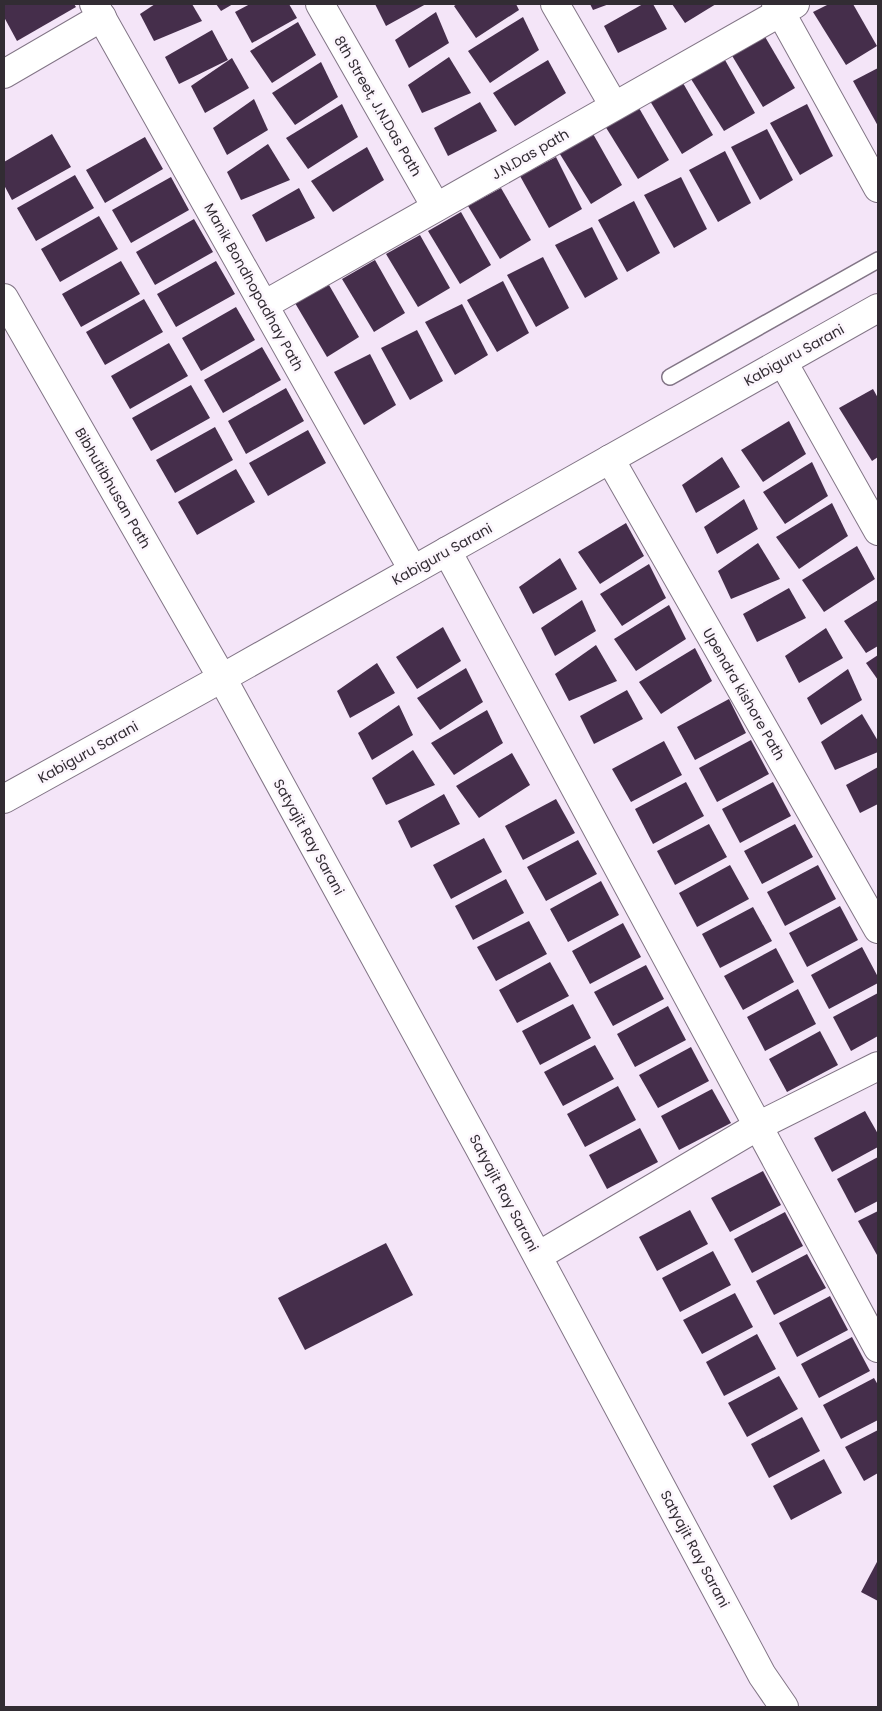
<svg xmlns="http://www.w3.org/2000/svg" width="882" height="1711" font-family="Poppins,sans-serif">
  <style>
    .building { fill: #452e4b }
    .lines { fill: none; stroke-linecap: round; stroke-linejoin: round }
    .service-casing { stroke: #827586; stroke-width: 18 }
    .minor-casing { stroke: #827586; stroke-width: 30 }
    .service { stroke: #fff; stroke-width: 15 }
    .minor { stroke: #fff; stroke-width: 28 }
    .labels { text-anchor: middle; stroke-width: 5; stroke-linejoin: round; paint-order: stroke }
    .street-label { font-size: 14px; fill: #322c33; stroke: #fcf6fd }
  </style>
  <rect width="100%" height="100%" fill="#f4e5f8"/>
  <!-- building -->
  <g class="building">
    <path d="M5,4H74L76,7L17,41L4,17Z"/>
    <path d="M155,4H192L202,21L154,41L140,14Z"/>
    <path d="M216,4H233L221,11Z"/>
    <path d="M250,4H289L297,18L252,43L235,12Z"/>
    <path d="M375,4H426L386,26Z"/>
    <path d="M457,4H516L519,10L476,38L454,6Z"/>
    <path d="M590,4H609L593,10Z"/>
    <path d="M643,4H653L667,29L618,53L604,26Z"/>
    <path d="M672,4H716L685,23Z"/>
    <path d="M829,4H853L877,46L846,65L813,12Z"/>
    <path d="M436,12L449,43L409,68L395,40Z"/>
    <path d="M523,17L539,50L490,83L468,51Z"/>
    <path d="M298,22L316,55L272,83L250,51Z"/>
    <path d="M212,30L228,60L179,84L165,57Z"/>
    <path d="M764,35L795,88L763,107L731,54Z"/>
    <path d="M449,57L471,93L422,113L408,85Z"/>
    <path d="M232,58L249,88L205,113L191,86Z"/>
    <path d="M548,60L566,93L515,126L493,93Z"/>
    <path d="M725,60L755,113L724,131L691,79Z"/>
    <path d="M321,62L338,97L295,125L272,93Z"/>
    <path d="M878,68V126L853,81Z"/>
    <path d="M683,83L713,135L682,154L650,101Z"/>
    <path d="M254,99L268,130L227,155L213,128Z"/>
    <path d="M480,102L497,131L448,156L434,128Z"/>
    <path d="M342,104L358,137L308,169L286,138Z"/>
    <path d="M807,104L833,156L800,175L770,123Z"/>
    <path d="M639,108L669,160L638,179L605,126Z"/>
    <path d="M767,129L793,180L760,200L731,147Z"/>
    <path d="M592,132L622,185L591,204L558,151Z"/>
    <path d="M52,134L71,167L12,200L4,185V162Z"/>
    <path d="M145,137L163,169L105,203L86,170Z"/>
    <path d="M268,144L290,180L241,200L227,172Z"/>
    <path d="M367,147L384,180L333,212L311,181Z"/>
    <path d="M725,151L751,203L718,222L689,170Z"/>
    <path d="M556,157L582,209L549,228L520,176Z"/>
    <path d="M75,175L94,208L36,241L17,208Z"/>
    <path d="M171,177L189,210L131,243L112,210Z"/>
    <path d="M681,177L707,229L674,248L644,195Z"/>
    <path d="M299,188L315,218L266,242L252,215Z"/>
    <path d="M501,188L531,240L500,259L468,206Z"/>
    <path d="M634,201L660,253L627,272L598,220Z"/>
    <path d="M461,212L491,265L460,284L428,231Z"/>
    <path d="M99,216L118,249L60,282L41,249Z"/>
    <path d="M194,219L213,252L155,285L136,252Z"/>
    <path d="M592,227L618,279L585,298L555,245Z"/>
    <path d="M420,235L450,288L418,307L386,254Z"/>
    <path d="M543,257L569,308L536,327L507,275Z"/>
    <path d="M375,260L405,313L374,332L342,279Z"/>
    <path d="M121,261L140,294L81,327L62,294Z"/>
    <path d="M216,261L235,294L176,327L157,294Z"/>
    <path d="M503,281L529,333L497,352L467,300Z"/>
    <path d="M329,285L359,337L327,357L295,303Z"/>
    <path d="M144,299L163,332L105,365L86,332Z"/>
    <path d="M462,304L488,355L455,375L425,322Z"/>
    <path d="M236,307L255,340L201,371L182,338Z"/>
    <path d="M417,330L443,381L410,400L381,348Z"/>
    <path d="M169,343L188,376L130,409L111,376Z"/>
    <path d="M262,347L281,380L223,413L204,380Z"/>
    <path d="M370,354L396,405L364,425L334,372Z"/>
    <path d="M191,385L210,418L151,451L132,418Z"/>
    <path d="M286,388L304,421L246,454L228,421Z"/>
    <path d="M873,389L878,398V457L872,461L839,408Z"/>
    <path d="M789,421L806,454L763,482L741,450Z"/>
    <path d="M215,427L233,460L175,493L156,460Z"/>
    <path d="M308,430L326,463L268,496L249,463Z"/>
    <path d="M722,457L740,487L696,513L682,485Z"/>
    <path d="M812,462L828,496L785,524L763,492Z"/>
    <path d="M236,469L255,502L197,535L178,502Z"/>
    <path d="M744,499L758,529L717,554L704,527Z"/>
    <path d="M832,503L848,536L799,569L776,537Z"/>
    <path d="M626,523L644,556L600,584L578,552Z"/>
    <path d="M758,543L780,579L731,599L718,571Z"/>
    <path d="M857,546L875,579L824,612L802,580Z"/>
    <path d="M560,558L577,589L533,614L519,587Z"/>
    <path d="M649,564L666,598L622,626L600,594Z"/>
    <path d="M789,588L806,618L757,642L743,614Z"/>
    <path d="M582,600L596,631L555,656L541,628Z"/>
    <path d="M878,600V646L866,653L844,621Z"/>
    <path d="M669,605L686,639L636,671L614,639Z"/>
    <path d="M443,627L461,661L417,689L396,657Z"/>
    <path d="M826,628L843,658L799,683L785,656Z"/>
    <path d="M596,645L617,681L569,701L555,674Z"/>
    <path d="M695,648L712,681L661,714L639,682Z"/>
    <path d="M878,655V680L866,663Z"/>
    <path d="M377,663L395,693L350,718L337,691Z"/>
    <path d="M466,668L483,702L440,730L417,698Z"/>
    <path d="M848,669L862,700L821,725L807,698Z"/>
    <path d="M627,690L643,719L594,744L580,716Z"/>
    <path d="M729,699L746,733L695,760L677,727Z"/>
    <path d="M399,705L413,735L372,760L358,733Z"/>
    <path d="M487,710L503,743L454,775L431,743Z"/>
    <path d="M862,714L878,741V752L835,770L821,742Z"/>
    <path d="M751,740L769,774L717,802L699,768Z"/>
    <path d="M664,741L682,775L631,802L612,769Z"/>
    <path d="M413,750L435,785L386,805L372,778Z"/>
    <path d="M512,753L530,785L479,818L456,786Z"/>
    <path d="M878,767V804L860,813L846,785Z"/>
    <path d="M686,782L704,816L653,844L635,809Z"/>
    <path d="M773,782L791,816L740,843L722,809Z"/>
    <path d="M444,794L460,824L411,848L398,821Z"/>
    <path d="M556,799L575,833L523,860L505,826Z"/>
    <path d="M709,824L727,857L675,885L657,851Z"/>
    <path d="M795,824L813,857L762,884L744,851Z"/>
    <path d="M484,838L502,872L451,899L433,865Z"/>
    <path d="M578,840L597,874L546,901L527,867Z"/>
    <path d="M730,865L749,899L697,927L679,893Z"/>
    <path d="M818,865L836,899L785,926L767,892Z"/>
    <path d="M506,879L524,913L473,940L455,906Z"/>
    <path d="M601,881L619,915L568,942L550,909Z"/>
    <path d="M840,906L858,940L807,967L789,933Z"/>
    <path d="M753,907L772,941L720,968L702,934Z"/>
    <path d="M529,921L547,954L496,981L477,947Z"/>
    <path d="M623,923L641,957L590,984L572,951Z"/>
    <path d="M862,947L878,977V983L829,1009L811,975Z"/>
    <path d="M776,948L794,982L743,1010L724,976Z"/>
    <path d="M550,962L569,996L517,1023L499,990Z"/>
    <path d="M646,965L664,999L613,1026L594,992Z"/>
    <path d="M798,989L816,1024L765,1051L747,1017Z"/>
    <path d="M878,993V1036L851,1051L833,1017Z"/>
    <path d="M573,1004L591,1038L540,1065L522,1031Z"/>
    <path d="M668,1006L686,1040L635,1067L617,1034Z"/>
    <path d="M820,1031L838,1065L787,1092L769,1059Z"/>
    <path d="M595,1045L614,1079L563,1106L544,1072Z"/>
    <path d="M691,1047L709,1081L658,1108L639,1075Z"/>
    <path d="M618,1086L636,1120L585,1147L567,1114Z"/>
    <path d="M712,1089L731,1123L679,1150L661,1116Z"/>
    <path d="M865,1111L878,1134V1147L832,1172L814,1138Z"/>
    <path d="M640,1128L658,1162L607,1189L589,1155Z"/>
    <path d="M878,1157V1201L855,1213L837,1179Z"/>
    <path d="M763,1171L781,1205L730,1232L711,1198Z"/>
    <path d="M690,1210L708,1244L657,1271L639,1237Z"/>
    <path d="M878,1211V1254L877,1255L858,1221Z"/>
    <path d="M785,1212L803,1246L752,1273L734,1239Z"/>
    <path d="M386,1243L413,1295L305,1350L278,1298Z"/>
    <path d="M713,1251L731,1285L680,1312L662,1278Z"/>
    <path d="M807,1254L826,1288L774,1315L756,1281Z"/>
    <path d="M735,1293L753,1327L702,1354L683,1320Z"/>
    <path d="M830,1296L848,1330L797,1357L779,1323Z"/>
    <path d="M757,1334L776,1369L724,1396L706,1362Z"/>
    <path d="M852,1337L870,1371L819,1398L801,1364Z"/>
    <path d="M779,1376L798,1409L747,1437L728,1403Z"/>
    <path d="M874,1378L878,1385V1420L841,1439L823,1405Z"/>
    <path d="M802,1417L820,1451L769,1478L751,1444Z"/>
    <path d="M878,1430V1473L864,1481L845,1447Z"/>
    <path d="M824,1459L842,1493L791,1520L773,1486Z"/>
    <path d="M878,1560V1601L861,1592Z"/>
  </g>
  <g class="lines">
    <!-- service casing -->
    <g class="service-casing">
      <path id="service" d="M670,377L878,260"/>
    </g>
    <!-- minor casing -->
    <g class="minor-casing">
      <g id="minor">
        <path d="M94,4L413,570"/>
        <path d="M320,4L436,207"/>
        <path d="M555,4L614,106"/>
        <path d="M776,4L878,188"/>
        <path d="M4,74L102,17"/>
        <path d="M4,298L222,678L480,1149L762,1675L784,1707"/>
        <path d="M264,305L795,4"/>
        <path d="M783,362L878,531"/>
        <path d="M610,459L878,929"/>
        <path d="M447,551L878,1348"/>
        <path d="M4,799L222,678L878,308"/>
        <path d="M538,1256L758,1126L878,1066"/>
      </g>
    </g>
    <!-- service -->
    <use href="#service" class="service"/>
    <!-- minor -->
    <use href="#minor" class="minor"/>
  </g>
  <g class="labels">
    <!-- street labels -->
    <g class="street-label">
      <text transform="translate(378 106) rotate(60)" y="5">8th Street, J.N.Das Path</text>
      <text transform="translate(530 154) rotate(-30)" y="5">J.N.Das path</text>
      <text transform="translate(254 287) rotate(61)" y="5">Manik Bondhopadhay Path</text>
      <text transform="translate(794 355) rotate(-29)" y="5">Kabiguru Sarani</text>
      <text transform="translate(113 488) rotate(60)" y="5">Bibhutibhusan Path</text>
      <text transform="translate(442 554) rotate(-29)" y="5">Kabiguru Sarani</text>
      <text transform="translate(744 694) rotate(60)" y="5">Upendra kishore Path</text>
      <text transform="translate(88 752) rotate(-29)" y="5">Kabiguru Sarani</text>
      <text transform="translate(309 837) rotate(61)" y="5">Satyajit Ray Sarani</text>
      <text transform="translate(504 1193) rotate(62)" y="5">Satyajit Ray Sarani</text>
      <text transform="translate(695 1549) rotate(62)" y="5">Satyajit Ray Sarani</text>
    </g>
  </g>
  <!-- border -->
  <rect width="882" height="1711" fill="none" stroke="#322c33" stroke-width="10"/>
</svg>
